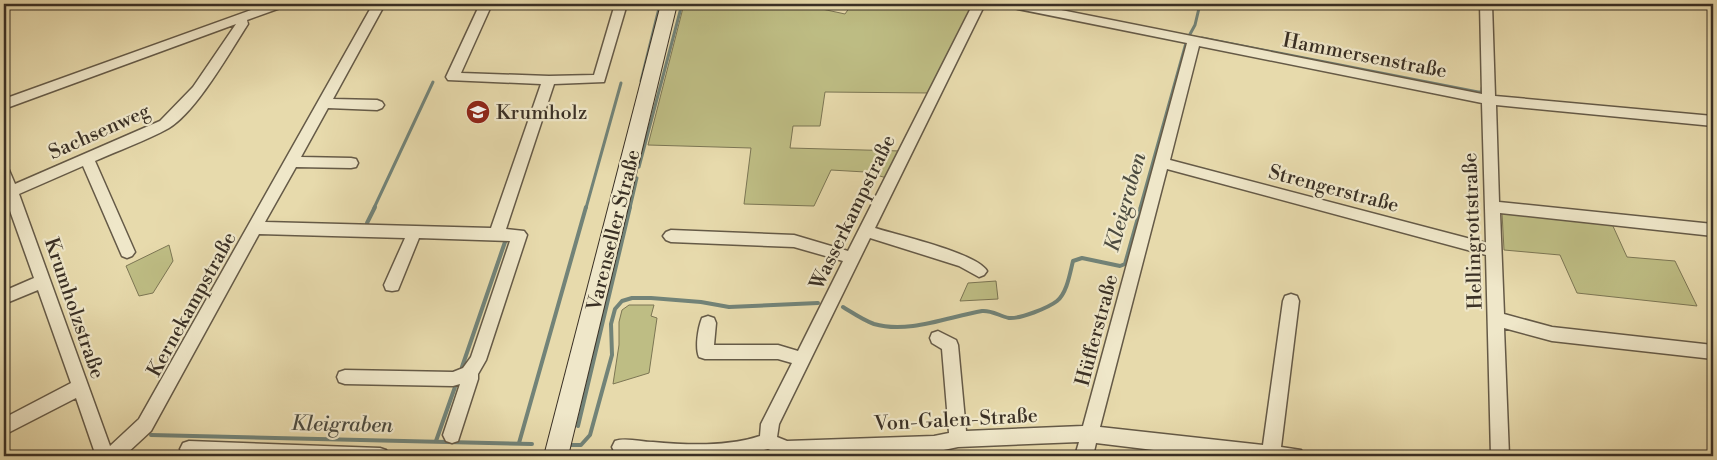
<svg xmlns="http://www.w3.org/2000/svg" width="1717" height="460" font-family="'Libre Bodoni',serif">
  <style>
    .green { fill: #bebd84; stroke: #7c7654 }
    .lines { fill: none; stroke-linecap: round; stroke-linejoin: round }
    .stream-far1 { stroke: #728378; stroke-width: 3 }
    .stream { stroke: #728378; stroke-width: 4 }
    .street-casing { stroke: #655a47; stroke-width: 3 }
    .secondary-casing { stroke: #3a3025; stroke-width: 2 }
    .street { fill: #efe7c9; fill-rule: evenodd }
    .secondary { fill: #efe7c9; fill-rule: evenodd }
    .labels { text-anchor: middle; stroke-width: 4.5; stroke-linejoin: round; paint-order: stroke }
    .street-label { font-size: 20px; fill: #3a3025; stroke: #efe7c9 }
    .poi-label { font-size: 20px; fill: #3a3025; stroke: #efe7c9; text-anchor: start }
    .water-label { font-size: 21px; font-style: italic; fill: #4d4c41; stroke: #efe7c9 }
  </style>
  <rect width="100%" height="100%" fill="#e7daac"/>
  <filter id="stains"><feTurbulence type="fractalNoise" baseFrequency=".004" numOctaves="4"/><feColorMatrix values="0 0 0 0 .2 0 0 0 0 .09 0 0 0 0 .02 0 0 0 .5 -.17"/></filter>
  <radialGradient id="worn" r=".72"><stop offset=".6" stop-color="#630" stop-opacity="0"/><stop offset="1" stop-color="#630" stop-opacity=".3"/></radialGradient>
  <!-- green -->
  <g class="green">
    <path d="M684,4H799L845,14L852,4H972L930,93L825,92L820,126H793L790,148L901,151L887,178L865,172L831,170L814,206L744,204L751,148L648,145Z"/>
    <path d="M1502,213L1612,224L1627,257L1675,261L1697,306L1577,293L1560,255L1504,250Z"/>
    <path d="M169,245L173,261L153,293L139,296L126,266Z"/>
    <path d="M996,281L998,299L960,301L968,283Z"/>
    <path d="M629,305H654L651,316L657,318L649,373L613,384L619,345V322L622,310Z"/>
  </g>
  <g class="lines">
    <!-- stream-far1 -->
    <g class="stream-far1">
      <path d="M1189,36L1195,25L1200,4"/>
      <path d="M1202,38L1478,92H1482V88"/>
      <path d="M641,81L660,4"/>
      <path d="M639,167L682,4"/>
      <path d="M374,208L433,82"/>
      <path d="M586,208L621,83"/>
      <path d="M630,208L637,178"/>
      <path d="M1140,208L1186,43"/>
    </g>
    <!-- stream -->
    <g class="stream">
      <path d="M367,223L375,207"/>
      <path d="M843,307C853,313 863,320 874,324C908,334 948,317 982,311C992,310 999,316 1009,318C1020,319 1048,308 1057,301C1067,293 1070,273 1073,261L1082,258L1120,266L1125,264L1141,207"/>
      <path d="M462,367L505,242"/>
      <path d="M578,426L630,207"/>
      <path d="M151,435L532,444"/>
      <path d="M436,441L455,387"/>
      <path d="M519,443L586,207"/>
      <path d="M570,445H581L590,435L612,355L611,324L615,309L622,301L632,298H651L701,302L729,307L818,303"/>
    </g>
    <!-- street casing -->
    <g class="street-casing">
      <g id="street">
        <path d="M268,4H285L283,7L247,20L248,24C230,52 196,112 169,128C146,141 119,150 95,161L135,252L132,256L127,258L122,256L83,166L19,194L110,446L139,419L373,4H385L333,99L377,100L382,102L384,105L382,108L377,110L328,108L301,157L351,158L356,159L358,163L356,167L351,168L296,167L265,222L491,228L541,84L448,80L446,77L480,4H492L461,73L549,76L594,75L615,4H627L604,82L554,84L506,229L524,231L527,235L486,360L478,374V379L458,441L452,443L446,441L443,435L460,384L453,386L345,384L339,382L337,377L339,372L345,370L453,372L463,368L471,357L510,241L419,238L398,290L392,291L386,290L384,285L405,238L259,234L151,431L124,456H96L76,398L4,435V418L71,383L38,290L4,304V291L34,278L4,194V169L9,170L15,184L160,121L193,87L236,24L4,109V99Z"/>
        <path d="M973,4H985L875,228C897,235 977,253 987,271L984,275L979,277L959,266L870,238L779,424L777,437L787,441L934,436L949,433L942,349L932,343L930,338L932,333L938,331L956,340L958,345L966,431L1083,426L1187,43L1013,8L1009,7L1007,4H1031L1482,94L1480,4H1492L1495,96L1713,116V126L1496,105L1499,202L1713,224V236L1500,213L1504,314L1552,327L1713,345V359L1552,341L1504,328L1509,456H1491L1486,255L1167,169L1100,427L1263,445L1283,301L1285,296L1291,294L1297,296L1299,301L1281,447L1301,450L1304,456H1203L1096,443L1093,456H1075L1079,442L958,447L934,452L814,456H785L768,449L741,456H628L615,453L612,447L615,441C626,437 641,442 653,442C686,445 727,447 760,436L761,424L792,363L778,359H705L699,357C695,348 698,328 702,318L708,316L714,318L716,323L714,345H778L798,351L843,261L794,247L671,242L666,240L663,236L666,232L671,230L794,235L848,251ZM1199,46L1482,103L1486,243L1170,160Z"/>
        <path d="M189,441L380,448L386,450L389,456H187L183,455L180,449L183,443Z"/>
      </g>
    </g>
    <!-- secondary casing -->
    <g class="secondary-casing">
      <path id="secondary" d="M661,4H677L568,456H544Z"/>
    </g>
    <!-- street -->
    <use href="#street" class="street"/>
    <!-- secondary -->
    <use href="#secondary" class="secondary"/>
  </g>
  <!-- icons -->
  <defs>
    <g id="school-disc" transform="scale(1.25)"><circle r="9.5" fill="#8f2418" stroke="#efe7c9"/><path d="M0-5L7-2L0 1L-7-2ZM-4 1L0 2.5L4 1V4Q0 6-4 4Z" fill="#fff"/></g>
  </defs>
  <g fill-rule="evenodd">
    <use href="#school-disc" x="478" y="112"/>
  </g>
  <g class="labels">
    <!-- street labels -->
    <g class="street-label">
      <text transform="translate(1365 55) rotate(11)" y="7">Hammersenstraße</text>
      <text transform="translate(99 131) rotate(-24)" y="7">Sachsenweg</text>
      <text transform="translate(1334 188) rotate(15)" y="7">Strengerstraße</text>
      <text transform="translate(852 212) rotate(-64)" y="7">Wasserkampstraße</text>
      <text transform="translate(613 230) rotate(-76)" y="7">Varenseller Straße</text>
      <text transform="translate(1472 231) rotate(-92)" y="7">Hellingrottstraße</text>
      <text transform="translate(191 304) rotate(-61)" y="7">Kernekampstraße</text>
      <text transform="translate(75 308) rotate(71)" y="7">Krumholzstraße</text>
      <text transform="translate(1096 330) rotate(-75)" y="7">Hüfferstraße</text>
      <text transform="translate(956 419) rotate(-3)" y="7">Von-Galen-Straße</text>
    </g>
    <!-- poi labels -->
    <g class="poi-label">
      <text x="496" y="119">Krumholz</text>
    </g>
    <!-- water labels -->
    <g class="water-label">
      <text transform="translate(1125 202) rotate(-74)" y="7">Kleigraben</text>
      <text transform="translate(342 424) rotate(1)" y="7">Kleigraben</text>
    </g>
  </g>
  <!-- margin -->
  <rect width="1717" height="460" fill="none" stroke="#e7daac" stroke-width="20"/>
  <rect x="5" y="5" width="1707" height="450" fill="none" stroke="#3a3025" stroke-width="2.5"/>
  <rect x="10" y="10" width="1697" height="440" fill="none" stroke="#3a3025"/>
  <rect width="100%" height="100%" filter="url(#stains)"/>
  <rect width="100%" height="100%" fill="url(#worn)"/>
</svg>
